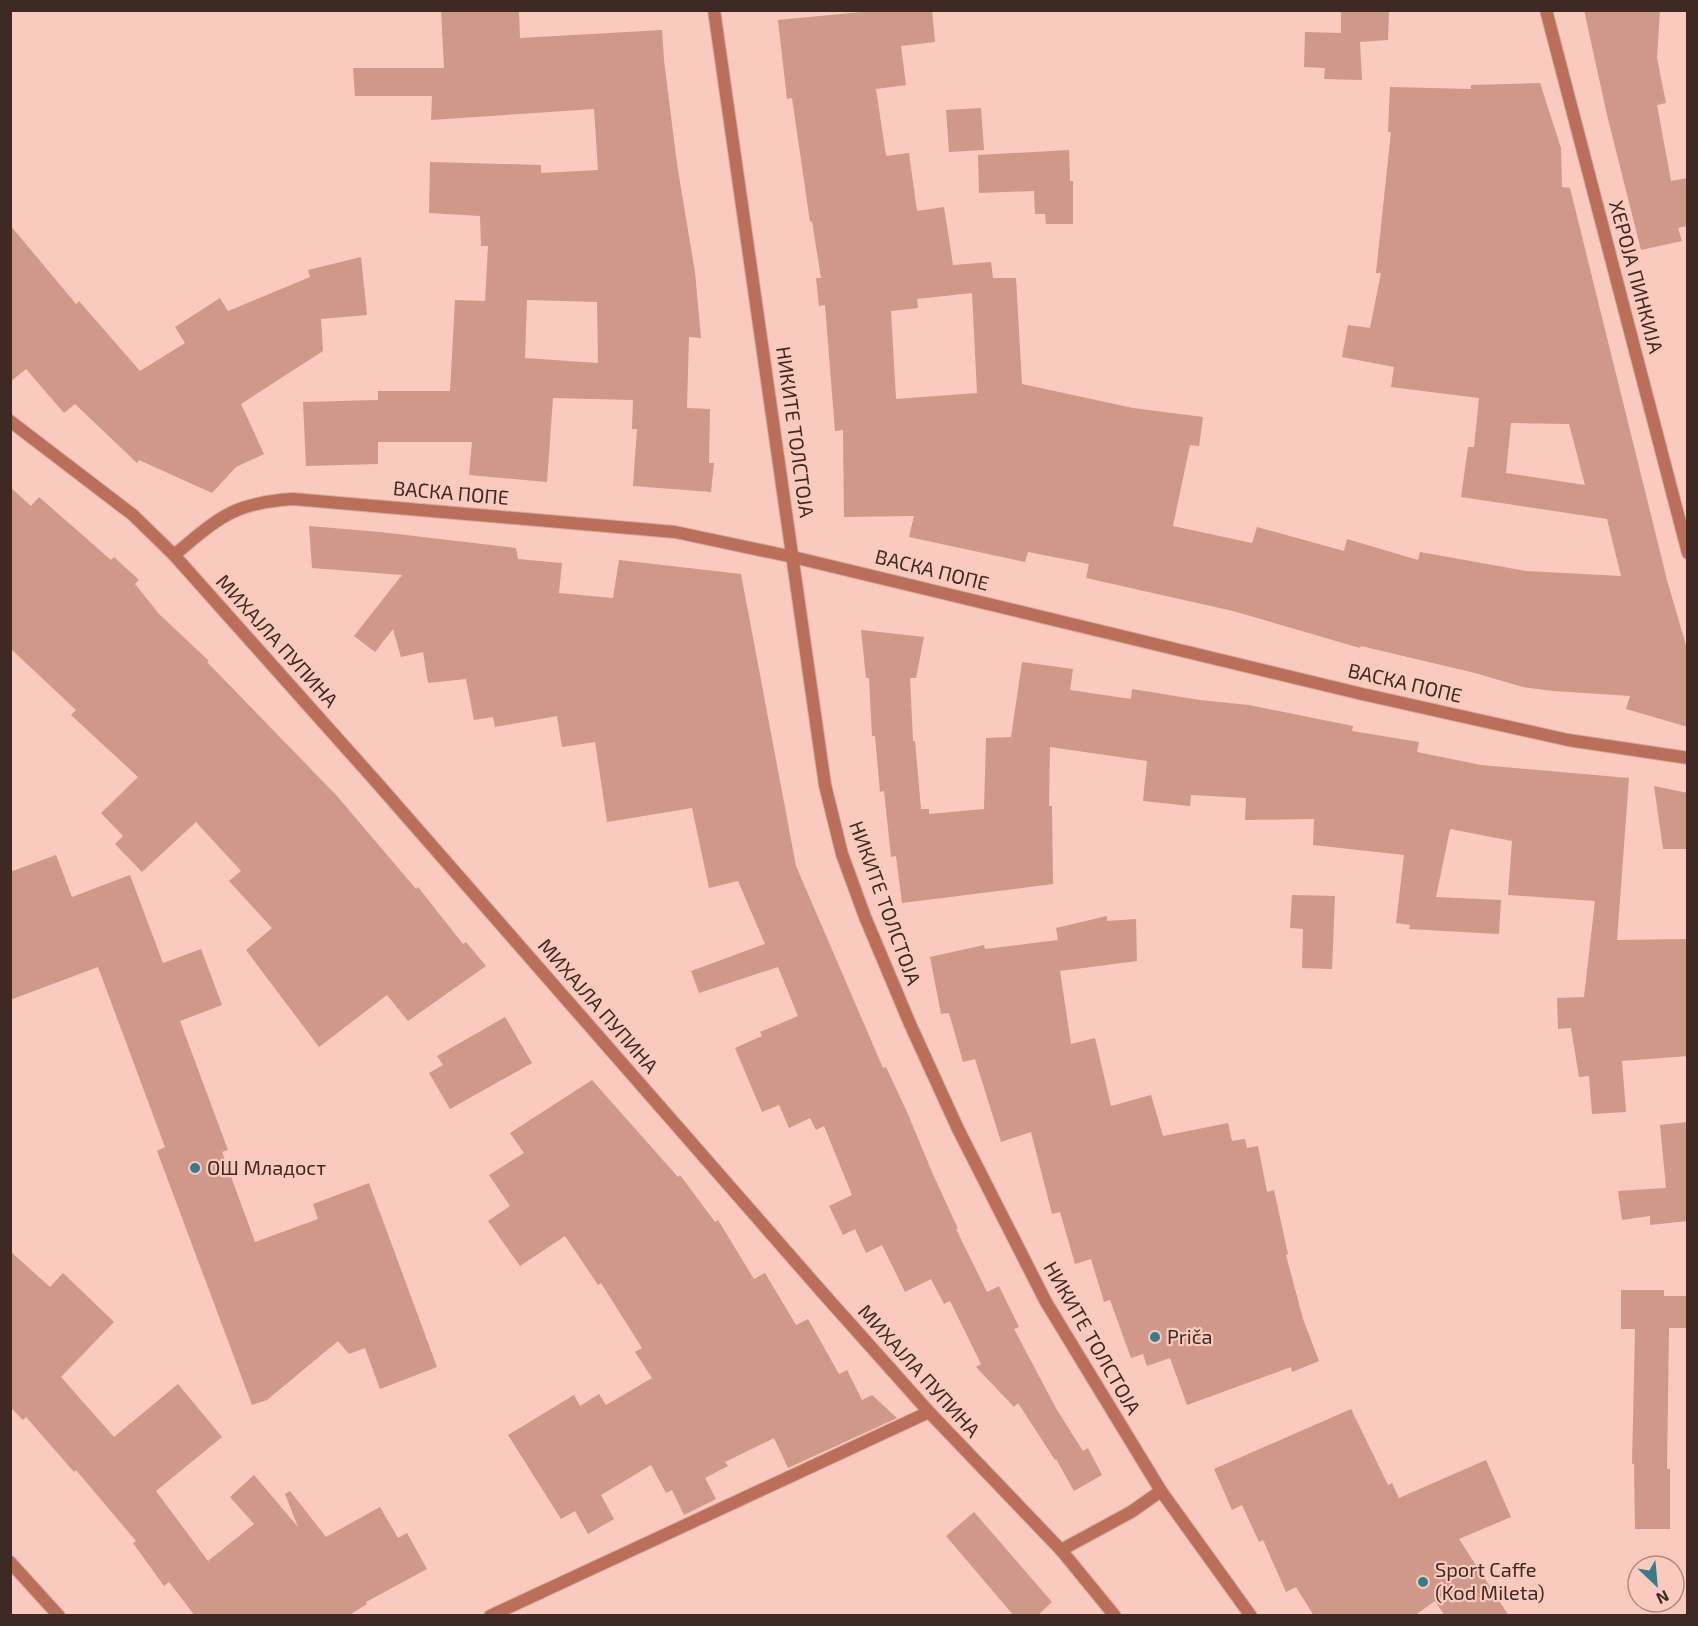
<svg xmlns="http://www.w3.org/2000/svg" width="1698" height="1626" font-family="'Exo 2',sans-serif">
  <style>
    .building { fill: #cf9889; fill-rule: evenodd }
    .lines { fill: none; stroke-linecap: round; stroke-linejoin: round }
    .lane-casing { stroke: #d4aa9e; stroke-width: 14 }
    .street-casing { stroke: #d4aa9e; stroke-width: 14 }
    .lane { stroke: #bb6f5b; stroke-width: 12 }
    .street { stroke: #bb6f5b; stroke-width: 12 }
    .poi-dot { fill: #387b8b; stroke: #f9cabd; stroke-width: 2 }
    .labels { text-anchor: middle; stroke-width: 4.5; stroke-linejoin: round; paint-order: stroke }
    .street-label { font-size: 20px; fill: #3f2923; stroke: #f9cabd }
    .poi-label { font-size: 20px; fill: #3f2923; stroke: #f9cabd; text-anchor: start }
  </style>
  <rect width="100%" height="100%" fill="#f9cabd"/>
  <!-- building -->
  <g class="building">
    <path d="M441,10H519L520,38L662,30L664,60L677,164L695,272L701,338L689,337L687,408L710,409L709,463H714L711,492L633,486L637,429H632L633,400L553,398L547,482L469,475L472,442H378V464L306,466L303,402L378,400V391H450L455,300L485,301L488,246H481L480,216L429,213L430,162L541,165V173L598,170L594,109L431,120L432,96H355L353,68H444ZM527,300L597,302L598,363L525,358Z"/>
    <path d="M882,10H932L935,42L901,46L906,85L876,89L886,156L909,153L917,211L944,207L953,265L991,262L993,278H1016L1022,384L1133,408L1203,417L1199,446L1190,445L1173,526L1252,543L1257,527L1344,551L1347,539L1418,560L1420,552L1526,571L1621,576L1607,519L1461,497L1468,447H1474L1479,398L1391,387L1394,367L1342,357L1348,325L1370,328L1381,273H1376L1391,132H1388L1390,87L1471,89V85L1540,83L1561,148L1562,187L1570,188L1667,580L1688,652V727L1626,709L1630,696L1554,691L1523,687L1475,673L1361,646L1360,648L1233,611L1086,578L1089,564L1028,552L1025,562L909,537L914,516L844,517L843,430L835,431L825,305L819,306L816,278H821L812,221L810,222L792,98L787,99L778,20ZM972,293L977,393L896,399L891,311L918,308L917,299ZM1511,423L1569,424L1585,485L1506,473Z"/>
    <path d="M1341,10H1389L1388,40L1360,42L1362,80L1324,79L1325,68L1304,67L1305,32L1341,33Z"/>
    <path d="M1584,10H1660L1657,58L1666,103L1657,105L1671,181L1688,178V226L1678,228L1682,241L1641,250L1607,115Z"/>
    <path d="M981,108L984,150L949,152L946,110Z"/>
    <path d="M1069,150L1070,181H1073V224H1046L1045,214H1035L1034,191L979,193L978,155Z"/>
    <path d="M10,225L76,304L79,301L140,371L185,343L175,327L220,298L228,311L310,277L308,270L361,257L367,315L321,319L323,351L241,404L264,454L236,467L212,493L139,460L137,463L75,404L64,413L26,369L10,382Z"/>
    <path d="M10,487L31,506L39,497L111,560L114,557L139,580L135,584L159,614L209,661L207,662L337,796L416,889L418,887L463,944L466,942L486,966L408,1021L387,995L319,1047L246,950L272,928L229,881L241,871L196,822L142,872L115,844L123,836L101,813L138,777L71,715L76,710L10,648Z"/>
    <path d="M309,526L380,532L516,548L518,559L562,563L559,593L613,598L619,560L741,574L796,866L883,1068L886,1067L907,1112L932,1172L958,1229H956L987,1292L999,1286L1019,1327L1014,1329L1057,1410L1083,1451L1088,1448L1102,1475L1074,1491L1056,1459L1055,1460L1018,1403L1014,1407L976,1367L981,1364L950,1301L944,1304L931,1279L905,1292L882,1245L866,1253L855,1229L843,1235L829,1206L852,1195L824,1126L816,1130L810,1118L789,1128L779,1105L762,1112L735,1048L762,1036L760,1032L798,1016L778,967L699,993L691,971L765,944L738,881L709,888L692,808L607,822L595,742L562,747L557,716L495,727L493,717L474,720L466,679L428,683L423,652L401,657L393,629L375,652L354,636L402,575L312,568Z"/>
    <path d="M861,630L924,637L916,678H910L913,741H915L921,809H929V814L984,809L986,738L1011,737L1022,662L1073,669L1070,690L1131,699L1132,689L1200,700L1249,705L1353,726L1352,731L1419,742L1417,752L1481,765L1629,778L1617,940L1688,939V1056L1622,1061L1626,1112L1592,1114L1589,1076L1579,1077L1571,1028L1558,1029L1557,998L1584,997L1595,901L1508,895L1512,841L1450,829L1436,897L1501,900L1499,934L1409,929L1410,925L1396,923L1404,855L1313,845L1314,819L1245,820L1246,798L1191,795L1190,806L1143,801L1147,761L1050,747L1049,806H1052L1053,884L902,903L896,856L891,857L884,791L880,792L875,736H872L869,678H866Z"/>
    <path d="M1654,786L1688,793V849H1663Z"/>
    <path d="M56,855L72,897L130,875L163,963L201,949L222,1005L180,1021L228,1150L222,1152L255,1242L318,1219L313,1204L369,1183L437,1367L380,1389L365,1348L349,1354L338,1341L267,1400L252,1405L157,1151L165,1147L98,967L10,1000V872Z"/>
    <path d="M1292,895L1335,896L1332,969L1302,968L1303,929L1290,928Z"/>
    <path d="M1107,916V921L1136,919L1137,961L1060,971L1071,1044L1095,1038L1111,1106L1151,1095L1163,1136L1228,1123L1232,1141L1245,1139L1247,1148L1258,1146L1267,1192L1274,1190L1288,1254L1286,1255L1303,1319L1319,1361L1292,1372L1291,1367L1187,1405L1170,1358L1147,1366L1143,1354L1131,1358L1110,1300L1104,1302L1091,1259L1075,1264L1060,1212L1052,1214L1031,1132L1001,1142L975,1059L963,1062L949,1013L941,1014L930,957L984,945L985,949L1058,940L1056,928Z"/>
    <path d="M505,1017L532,1063L450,1109L429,1073L443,1065L437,1056Z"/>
    <path d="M592,1080L678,1177L680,1175L715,1222L718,1220L754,1279L765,1273L796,1325L808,1319L839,1374L847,1370L862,1400L872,1395L897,1418L788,1468L774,1438L725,1462L728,1466L705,1478L716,1499L684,1515L672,1490L666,1493L651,1465L601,1495L614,1519L588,1534L575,1511L561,1519L508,1435L574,1395L580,1406L599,1394L606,1405L652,1378L635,1352L642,1348L601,1283L598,1285L565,1236L520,1266L488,1221L510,1206L489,1175L524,1153L510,1133Z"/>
    <path d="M1688,1122V1221L1650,1225V1216L1622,1220L1618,1191L1666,1188L1660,1125Z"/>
    <path d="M10,1251L50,1287L63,1273L114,1322L61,1377L114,1437L178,1384L222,1437L156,1491L208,1561L254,1524L230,1497L254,1475L298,1527L285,1494L290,1491L326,1537L380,1507L398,1538L407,1533L427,1569L366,1602L367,1604L348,1616H195L169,1582L164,1586L133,1543L136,1541L76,1470L74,1472L26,1417L23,1420L10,1407Z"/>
    <path d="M1621,1290H1664V1296H1688V1328H1669L1667,1469H1670V1529H1635L1634,1464H1632L1635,1329H1621Z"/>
    <path d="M1351,1409L1388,1485L1392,1483L1399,1498L1486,1460L1511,1517L1459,1539L1509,1616H1445L1435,1601L1414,1616H1314L1296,1587L1286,1592L1263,1540L1259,1542L1242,1505L1232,1510L1214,1469Z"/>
    <path d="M974,1512L1052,1602L1037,1616H1014L946,1536Z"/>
  </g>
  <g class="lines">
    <!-- lane casing -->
    <g class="lane-casing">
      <path id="lane" d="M1061,1550L1115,1616"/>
    </g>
    <!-- street casing -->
    <g class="street-casing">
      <g id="street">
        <path d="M714,10L825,785L842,854L865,917L910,1024L958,1129L1046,1302L1161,1491L1251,1616"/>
        <path d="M1546,10L1688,553"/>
        <path d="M10,421L133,515L174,555L379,785L822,1292L929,1412L1061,1550L1131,1512L1161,1491"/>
        <path d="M174,555C219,518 232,503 293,499L675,532L793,557L1362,694L1568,740L1688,758"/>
        <path d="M10,1562L59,1616"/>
        <path d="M490,1616L929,1412"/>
      </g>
    </g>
    <!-- lane -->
    <use href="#lane" class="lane"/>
    <!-- street -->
    <use href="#street" class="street"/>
  </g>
  <!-- markers -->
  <g class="poi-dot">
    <circle cx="195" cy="1168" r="6"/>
    <circle cx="1155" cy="1337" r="6"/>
    <circle cx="1423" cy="1582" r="6"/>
  </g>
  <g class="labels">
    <!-- street labels -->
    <g class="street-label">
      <text transform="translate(1636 277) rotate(75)" y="7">ХЕРОЈА ПИНКИЈА</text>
      <text transform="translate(795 432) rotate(82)" y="7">НИКИТЕ ТОЛСТОЈА</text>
      <text transform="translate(451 493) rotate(5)" y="7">ВАСКА ПОПЕ</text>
      <text transform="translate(932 570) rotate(14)" y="7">ВАСКА ПОПЕ</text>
      <text transform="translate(277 641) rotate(48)" y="7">МИХАЈЛА ПУПИНА</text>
      <text transform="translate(1405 683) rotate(13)" y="7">ВАСКА ПОПЕ</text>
      <text transform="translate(885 903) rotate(70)" y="7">НИКИТЕ ТОЛСТОЈА</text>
      <text transform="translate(598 1006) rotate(49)" y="7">МИХАЈЛА ПУПИНА</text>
      <text transform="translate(1092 1338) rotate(60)" y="7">НИКИТЕ ТОЛСТОЈА</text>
      <text transform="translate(919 1371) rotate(48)" y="7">МИХАЈЛА ПУПИНА</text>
    </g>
    <!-- poi labels -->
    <g class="poi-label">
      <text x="207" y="1175">ОШ Младост</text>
      <text x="1167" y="1344">Priča</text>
      <text x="1435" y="1577">Sport Caffe<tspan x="1435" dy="23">(Kod Mileta)</tspan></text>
    </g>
  </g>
  <!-- border -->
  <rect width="1698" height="1626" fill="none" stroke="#3f2923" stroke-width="24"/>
  <!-- north arrow -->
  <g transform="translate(1656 1584) rotate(154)"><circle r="28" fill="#f9cabd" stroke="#af8a7f" stroke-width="1.5"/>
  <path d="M0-4.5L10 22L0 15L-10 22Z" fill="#387b8b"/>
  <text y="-9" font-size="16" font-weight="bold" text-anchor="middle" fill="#3f2923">N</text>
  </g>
</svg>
